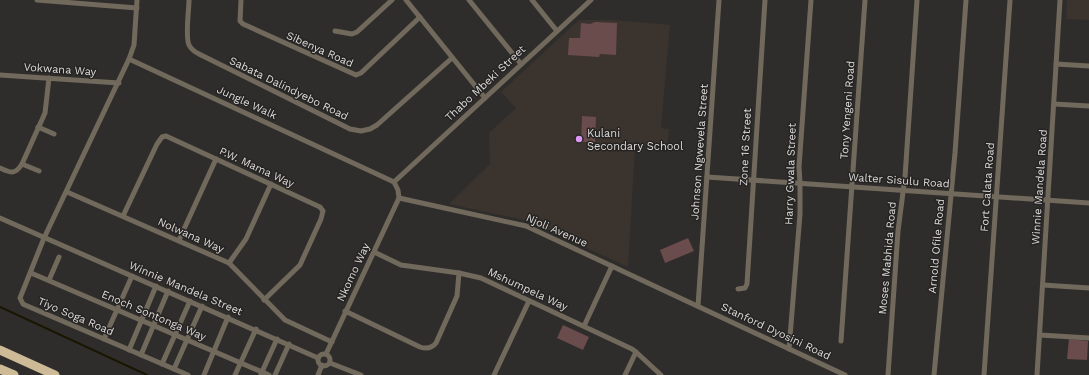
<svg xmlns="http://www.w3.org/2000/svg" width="1089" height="375" font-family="'Work Sans',sans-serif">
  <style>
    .built { fill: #3b342e }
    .green { fill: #694c4b }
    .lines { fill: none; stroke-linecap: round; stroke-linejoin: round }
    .stream { stroke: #191600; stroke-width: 2 }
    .minor { stroke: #71695b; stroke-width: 5 }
    .motorway { stroke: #cdba97; stroke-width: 9 }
    .poi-dot { fill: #dc99f4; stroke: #262422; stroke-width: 1.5 }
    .labels { text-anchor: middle; stroke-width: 3; stroke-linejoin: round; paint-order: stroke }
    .street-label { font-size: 11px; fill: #dcdbda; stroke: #262422 }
    .poi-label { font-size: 11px; fill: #dcdbda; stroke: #262422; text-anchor: start }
  </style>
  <rect width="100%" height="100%" fill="#2f2d2c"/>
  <!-- built -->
  <g class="built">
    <path d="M1067,0H1089V20L1066,19Z"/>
    <path d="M579,20H612L670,25L661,128L669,129L667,147L635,145L628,267L529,221L449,204L490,164L489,133L516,108L501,92Z"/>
  </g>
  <!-- green -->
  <g class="green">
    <path d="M595,22L617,23L616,55L600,54L599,57L568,55L569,38H580L581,23L590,24Z"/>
    <path d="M582,116L596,117L595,142H581Z"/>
    <path d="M688,238L694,251L665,263L660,250Z"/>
    <path d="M563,325L589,337L583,350L557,338Z"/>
    <path d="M1069,339L1088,341L1087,360L1067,359Z"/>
  </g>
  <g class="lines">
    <!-- stream -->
    <path class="stream" d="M0,307L147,375"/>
    <!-- minor -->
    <g class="minor">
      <path d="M37,0L137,8"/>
      <path d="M137,0L134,45L129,59L44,238L20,298L23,304L25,305L188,375"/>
      <path d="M189,0C189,10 185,37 189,45C191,49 195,52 199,54L350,129L361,131L370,129L377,125L452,58"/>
      <path d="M241,0L240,21L243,24L356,75L361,73L420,17"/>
      <path d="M406,0L485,98"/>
      <path d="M469,0L521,64"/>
      <path d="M532,0L557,31"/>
      <path d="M335,31L352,34L357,32L392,0"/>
      <path d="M129,59L394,182L398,190L399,198L326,354"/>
      <path d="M1056,64L1089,66"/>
      <path d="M0,75L119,83"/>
      <path d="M1054,104L1089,106"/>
      <path d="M38,127L54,134"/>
      <path d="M22,164L39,171"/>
      <path d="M0,168C11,173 15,175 22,164L45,113L49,78"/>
      <path d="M707,177L1089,203"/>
      <path d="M394,182L591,0"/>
      <path d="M67,192L229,263L285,320L332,342"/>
      <path d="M399,198L526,226L845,375"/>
      <path d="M123,216L157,144L162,137L166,136L320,207L323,211L321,219L300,265L264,300"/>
      <path d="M0,218L318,358"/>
      <path d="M179,240L216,159"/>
      <path d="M374,252L401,265L459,273L481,278L632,349L636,352L661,375"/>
      <path d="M229,263L246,239L271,184"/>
      <path d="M31,273L269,375"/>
      <path d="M49,280L59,257"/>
      <path d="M1043,285L1089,288"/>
      <path d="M738,289L745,288L747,284L765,0"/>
      <path d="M698,306L719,0"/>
      <path d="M345,311L420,347C426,349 432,348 436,343L457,296L459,273"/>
      <path d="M584,326L612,266"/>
      <path d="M1040,335L1089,338"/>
      <path d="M104,339L132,276"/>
      <path d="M841,341L865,0"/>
      <path d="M789,349L800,214V183L799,167L811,0"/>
      <path d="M129,350L156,286"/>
      <circle cx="324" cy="360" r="6"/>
      <path d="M141,355L168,291"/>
      <path d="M330,363L361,375"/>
      <path d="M162,364L190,301"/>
      <path d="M174,369L202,306"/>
      <path d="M261,374L277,339"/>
      <path d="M204,375L228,317"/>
      <path d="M235,375L256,329"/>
      <path d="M275,375L289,344"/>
      <path d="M318,375L322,365"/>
      <path d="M494,375L529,301"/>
      <path d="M625,375L636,352"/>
      <path d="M888,375L898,231L905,177L917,0"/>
      <path d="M934,375L955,153L966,0"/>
      <path d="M984,375L1010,0"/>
      <path d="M1037,375L1060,0"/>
    </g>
    <!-- motorway -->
    <g class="motorway">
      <path d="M0,350L55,375"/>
      <path d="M0,369L14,375"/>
    </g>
  </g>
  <!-- markers -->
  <circle class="poi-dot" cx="579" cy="139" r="4"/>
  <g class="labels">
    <!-- street labels -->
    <g class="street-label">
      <text transform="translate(320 49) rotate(24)" y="4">Sibenya Road</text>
      <text transform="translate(60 69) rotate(4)" y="4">Vokwana Way</text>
      <text transform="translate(485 83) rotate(-43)" y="4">Thabo Mbeki Street</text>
      <text transform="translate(289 88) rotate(26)" y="4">Sabata Dalindyebo Road</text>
      <text transform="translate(247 102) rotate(25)" y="4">Jungle Walk</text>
      <text transform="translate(847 110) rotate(-86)" y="4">Tony Yengeni Road</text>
      <text transform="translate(745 147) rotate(-87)" y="4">Zone 16 Street</text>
      <text transform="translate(699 152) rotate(-86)" y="4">Johnson Ngwevela Street</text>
      <text transform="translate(257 167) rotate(25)" y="4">P.W. Mama Way</text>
      <text transform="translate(790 174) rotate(-88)" y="4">Harry Gwala Street</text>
      <text transform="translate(899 180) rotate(4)" y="4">Walter Sisulu Road</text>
      <text transform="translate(987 187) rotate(-86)" y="4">Fort Calata Road</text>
      <text transform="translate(1039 187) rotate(-86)" y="4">Winnie Mandela Road</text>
      <text transform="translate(557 230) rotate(24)" y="4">Njoli Avenue</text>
      <text transform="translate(191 235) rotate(24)" y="4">Nolwana Way</text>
      <text transform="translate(936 246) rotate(-85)" y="4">Arnold Ofile Road</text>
      <text transform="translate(887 258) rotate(-85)" y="4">Moses Mabhida Road</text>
      <text transform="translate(353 272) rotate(-65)" y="4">Nkomo Way</text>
      <text transform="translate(186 288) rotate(23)" y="4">Winnie Mandela Street</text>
      <text transform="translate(528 289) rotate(25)" y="4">Mshumpela Way</text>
      <text transform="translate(154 315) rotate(23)" y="4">Enoch Sontonga Way</text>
      <text transform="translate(76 316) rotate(23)" y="4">Tiyo Soga Road</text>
      <text transform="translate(776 331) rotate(25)" y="4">Stanford Dyosini Road</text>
    </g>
    <!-- poi labels -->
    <g class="poi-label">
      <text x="587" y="137">Kulani<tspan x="587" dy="13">Secondary School</tspan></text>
    </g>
  </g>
</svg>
